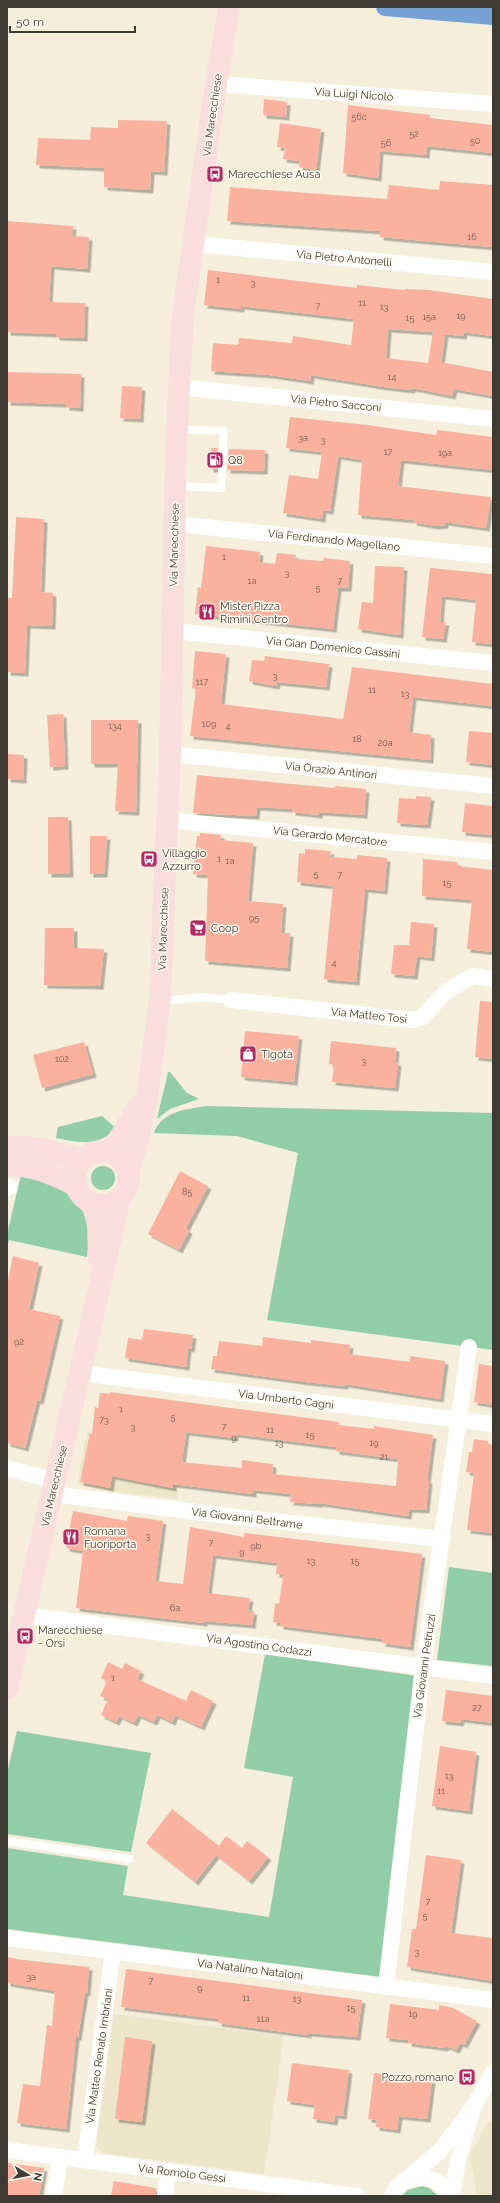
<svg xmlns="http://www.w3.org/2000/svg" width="500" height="2203" font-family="Raleway,sans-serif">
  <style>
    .built { fill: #ede5c9 }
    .green { fill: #91cda7 }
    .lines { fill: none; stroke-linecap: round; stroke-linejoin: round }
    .canal { stroke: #77a2d6; stroke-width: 18 }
    .building { fill: #fab19e; fill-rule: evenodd; filter: url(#shadow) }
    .lane { stroke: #fff; stroke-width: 8 }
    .street { stroke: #fff; stroke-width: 16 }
    .secondary { stroke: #fadedd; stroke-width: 22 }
    .labels { text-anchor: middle; stroke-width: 3; stroke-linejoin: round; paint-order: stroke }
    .number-label { font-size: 9px; fill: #6d584e }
    .street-label { font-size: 11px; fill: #3e3b34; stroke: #fffbef }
    .poi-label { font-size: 11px; fill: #3e3b34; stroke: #fffbef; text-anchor: start }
  </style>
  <defs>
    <filter id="shadow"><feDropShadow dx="3.5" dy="3.5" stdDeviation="0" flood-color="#0004"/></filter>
  </defs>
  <rect width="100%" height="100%" fill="#f4eeda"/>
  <!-- built -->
  <g class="built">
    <path d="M87,1432L183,1450L177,1499L110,1491L77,1484Z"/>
    <path d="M114,2014L284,2036L264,2174L103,2153L96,2146Z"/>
    <path d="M488,2121L493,2124V2196H476L474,2172L469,2157Z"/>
  </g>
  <!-- green -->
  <g class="green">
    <path d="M168,1072H170L187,1093L199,1099L170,1109L157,1119Z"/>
    <path d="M207,1106L493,1113V1350L267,1320L298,1153L237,1136L154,1133C162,1111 187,1109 207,1106Z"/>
    <path d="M102,1116L116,1128C99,1147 80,1143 56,1138L58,1127Z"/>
    <circle cx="103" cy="1178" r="12"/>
    <path d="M21,1175C68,1186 96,1205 87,1257L9,1240L7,1248V1234Z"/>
    <path d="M449,1567L493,1573V1666L437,1660Z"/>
    <path d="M265,1654L417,1676L381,1977L7,1929V1848L128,1866L123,1895L269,1917L293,1777L244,1768Z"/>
    <path d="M17,1731L151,1753L131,1852L7,1834V1773Z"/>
    <path d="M422,2186L429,2188L438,2196H402L408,2190Z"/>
  </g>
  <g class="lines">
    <!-- canal -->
    <path class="canal" d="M385,7L493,16"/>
  </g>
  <!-- building -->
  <g class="building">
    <path d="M264,99L287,102L286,117L263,115Z"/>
    <path d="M348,105L430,115V118L493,125V153L427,146L426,155L380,151L378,178L343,173Z"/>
    <path d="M118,120L167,121L164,172L151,171L150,190L104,187V168L36,165L38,138L90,140L91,127L118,128Z"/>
    <path d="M280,123L321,129L316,170L299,167L300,161L283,159L285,148L277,147Z"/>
    <path d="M440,181L493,185V247L380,237V231L227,221L230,187L387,199L389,185L439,190Z"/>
    <path d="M7,221L73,226L72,236L89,237L87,269L51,266L49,302L85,303L84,338L56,337V334L7,332Z"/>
    <path d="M208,270L357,288V285L404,290L405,289L429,290L493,299V336L464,332L463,336L445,334L441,362L493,372V396L454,389L452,396L412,388L411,390L384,387L311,375L310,381L270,375L211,371L213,343L238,345L239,338L292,343L293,336L351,345L354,319L241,306V309L204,305ZM388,329L433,332L428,363L386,358Z"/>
    <path d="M7,372L81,374L80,408L66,407V404L7,402Z"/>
    <path d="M122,386L142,387L140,419L120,418Z"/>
    <path d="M290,417L367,425L436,435L437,430L493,437V470L401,460L398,486L491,497L486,528L445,522V525L435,526L413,522L414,520L358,515L362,460L338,456L330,511L323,510L322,519L283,513L289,475L318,479L322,452L286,448Z"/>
    <path d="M211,448H218L216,469H210Z"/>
    <path d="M229,449L265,450L264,471L227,470Z"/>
    <path d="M16,517L44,519L41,592L53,593L52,626L27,625L25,673L7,672V598H12Z"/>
    <path d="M206,546L260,552L259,562L275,564L277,553L296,555L295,559L323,561L324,558L350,561L348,588H338L333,629L195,614L198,587L201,588Z"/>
    <path d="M375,566L404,567L400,635L358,629L362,602L373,603Z"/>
    <path d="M430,568L492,574L493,644L472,642L476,600L442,596L440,622H446L443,639L422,637Z"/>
    <path d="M195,651L226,654L221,704L343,719L352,667L493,684V706L413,697L409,732L431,735L430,760L190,736L196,689L192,688Z"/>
    <path d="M265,656L329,664L326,687L277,682L276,686L249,681L252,660L264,661Z"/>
    <path d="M63,714L65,766L50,767L47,715Z"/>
    <path d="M91,720H138L136,812L115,811L118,764H91Z"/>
    <path d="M469,731L493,733V765L466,762Z"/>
    <path d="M7,754L24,755L23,780L7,779Z"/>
    <path d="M197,775L335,788V786L366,789L364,815L319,812V815L292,812V809L257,807L256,816L193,813Z"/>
    <path d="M416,796L431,797L427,825L397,823L399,798L416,799Z"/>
    <path d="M465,803L493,806V835L462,832Z"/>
    <path d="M48,817H68L70,874H48Z"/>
    <path d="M200,833L221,835L220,840L253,843L248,901L283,904L281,933H290L287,968L205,961L208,875L193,874L197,836H200Z"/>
    <path d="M90,836H107L104,874H90Z"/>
    <path d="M305,849L331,851L330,857L357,859V855L387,858L384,891L365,889L356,982L324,979L333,886L297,882L299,853L305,854Z"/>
    <path d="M423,859L457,862V866L493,870V952L467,949L472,900L422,896Z"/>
    <path d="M411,922L434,924L431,958L417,956L414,976L391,974L394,945H409Z"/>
    <path d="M45,928H74V948L104,949L100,986L44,985Z"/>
    <path d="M480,1001L493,1002V1059L475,1057Z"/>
    <path d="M245,1031L299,1036L294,1082L241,1077Z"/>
    <path d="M331,1041L396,1048L395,1062L398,1063L395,1088L332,1082L334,1065L329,1064Z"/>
    <path d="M84,1042L93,1074L42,1088L33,1055Z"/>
    <path d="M180,1171L208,1186L186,1228L189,1231L179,1250L148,1234Z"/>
    <path d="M13,1256L39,1263L29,1309L60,1316L40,1401L37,1400L25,1448L7,1443V1285Z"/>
    <path d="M144,1329L193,1335L191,1349L188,1348L186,1367L125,1358L128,1338L142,1340Z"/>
    <path d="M263,1337L311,1343V1340L350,1345L349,1354L410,1362V1356L445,1361L440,1399L345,1384V1386L306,1382L211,1369L213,1356H217L219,1341L262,1346Z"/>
    <path d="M479,1364L493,1366V1405L474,1402Z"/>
    <path d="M110,1392L339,1422L338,1425L374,1429V1426L433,1435L427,1480H429L426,1510L409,1509L408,1516L319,1503V1504L290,1502L291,1494L253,1490V1494L173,1484V1488L112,1476L110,1488L80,1482L90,1433L92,1434L95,1407L98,1408L100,1393L110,1394ZM186,1432L235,1438V1434L336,1447V1451L398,1459L396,1486L272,1474L273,1464L242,1460V1468L182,1462Z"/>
    <path d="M474,1439L488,1441V1444L493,1445V1533L467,1530L474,1473L466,1472L469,1452H472Z"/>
    <path d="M73,1511L127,1521L128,1516L163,1521L155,1581L183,1584L190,1527L244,1537V1533L422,1554L410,1647L382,1643L383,1639L280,1626V1623L273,1622L275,1603L279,1604L283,1575L276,1574L277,1563L213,1555L208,1593L250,1598L248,1611H254L252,1625L204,1621V1623L76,1608L83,1551L66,1548Z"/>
    <path d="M108,1662L122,1669L125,1663L141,1671L137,1679L186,1701L191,1690L213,1701L201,1727L175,1715L172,1722L157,1715L154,1722L138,1715L134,1723L119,1716L116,1722L101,1715L108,1699L100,1696L107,1681L101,1678Z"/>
    <path d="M446,1690L493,1696V1723L461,1719L460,1723L442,1721Z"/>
    <path d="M440,1746L476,1752L469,1811L432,1806Z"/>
    <path d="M172,1809L219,1846L226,1836L242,1848L247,1841L268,1857L249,1881L216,1855L195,1882L146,1843Z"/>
    <path d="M426,1855L461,1860L451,1933L493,1938V1981L407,1967L412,1929H416Z"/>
    <path d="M7,1957L23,1960L89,1967L87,1993L85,1992L78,2037H76L66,2129L17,2123L23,2084L40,2086L47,2025L52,2026L55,1991L7,1983Z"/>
    <path d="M126,1969L362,2000L357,2037L308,2033V2035L218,2023L219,2019L121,2007Z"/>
    <path d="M390,2004L439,2010V2005L453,2008L477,2021L464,2045L460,2043L456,2050L446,2046L445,2048L408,2043V2040L386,2038Z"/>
    <path d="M125,2037L152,2041L142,2122L115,2119Z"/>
    <path d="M292,2063L349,2070L343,2116L335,2115L334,2122L313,2119L315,2105L287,2101Z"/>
    <path d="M374,2073L432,2080L427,2119L399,2116L397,2130L376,2127L377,2120L368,2119Z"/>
    <path d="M8,2163L44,2168L39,2196H7Z"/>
    <path d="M114,2181L156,2188V2196H111Z"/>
  </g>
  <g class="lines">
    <!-- lane -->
    <g class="lane">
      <path d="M176,486L221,488L224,431L178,429"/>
      <path d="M160,1001L204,997L231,1000"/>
      <path d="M7,1841L130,1859"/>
    </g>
    <!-- street -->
    <g class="street">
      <path d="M216,84L493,104"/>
      <path d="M195,244L493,272"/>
      <path d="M178,387L493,419"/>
      <path d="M175,524L493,556"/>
      <path d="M173,631L493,663"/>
      <path d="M170,754L493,786"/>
      <path d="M166,820L493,852"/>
      <path d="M231,1000L412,1020L421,1018L447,991L473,976L493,979"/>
      <path d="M7,1188L10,1187"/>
      <path d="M80,1373L493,1424"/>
      <path d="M7,1468L55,1481"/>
      <path d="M53,1494L245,1518L442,1539"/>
      <path d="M24,1615L493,1676"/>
      <path d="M7,1938L493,2000"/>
      <path d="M386,1987L422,1675L469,1347"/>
      <path d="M7,2150L357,2196"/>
      <path d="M85,2160L113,1951"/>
      <path d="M407,2179C427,2176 439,2177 450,2196"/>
      <path d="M54,2196L60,2157"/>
      <path d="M165,2196L168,2171"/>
      <path d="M392,2196L397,2187L440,2151L474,2106L493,2072"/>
      <path d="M452,2196L458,2160L472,2112"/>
    </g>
    <!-- secondary -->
    <g class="secondary">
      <path d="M7,1147C34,1144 56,1152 82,1160"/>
      <circle cx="102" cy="1178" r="27"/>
      <path d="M110,1152L125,1130L138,1107"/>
      <path d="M7,1165C34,1165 52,1174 76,1185"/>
      <path d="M129,1171L138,1138L149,1086L160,997L170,754L176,445L183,315L216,84L229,7"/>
      <path d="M93,1204L98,1224L99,1258"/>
      <path d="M7,1689L120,1198"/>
    </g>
  </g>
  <!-- icons -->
  <defs>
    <g id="bus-square" transform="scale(0.9)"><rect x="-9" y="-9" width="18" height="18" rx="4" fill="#b62960" stroke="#fffbef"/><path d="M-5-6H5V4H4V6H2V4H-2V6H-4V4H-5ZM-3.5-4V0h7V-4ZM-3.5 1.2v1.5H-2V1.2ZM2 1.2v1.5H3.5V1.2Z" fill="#fff"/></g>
    <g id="fuel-square" transform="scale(0.9)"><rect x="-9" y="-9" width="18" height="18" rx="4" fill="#b62960" stroke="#fffbef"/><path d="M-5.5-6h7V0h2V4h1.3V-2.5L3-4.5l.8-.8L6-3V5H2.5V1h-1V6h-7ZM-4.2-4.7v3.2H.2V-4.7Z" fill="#fff"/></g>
    <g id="restaurant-square" transform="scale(0.9)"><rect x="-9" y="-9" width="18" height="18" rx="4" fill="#b62960" stroke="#fffbef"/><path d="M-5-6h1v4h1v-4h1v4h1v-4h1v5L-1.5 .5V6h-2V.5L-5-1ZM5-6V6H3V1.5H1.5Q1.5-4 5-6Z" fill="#fff"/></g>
    <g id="supermarket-square" transform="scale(0.9)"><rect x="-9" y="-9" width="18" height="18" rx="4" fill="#b62960" stroke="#fffbef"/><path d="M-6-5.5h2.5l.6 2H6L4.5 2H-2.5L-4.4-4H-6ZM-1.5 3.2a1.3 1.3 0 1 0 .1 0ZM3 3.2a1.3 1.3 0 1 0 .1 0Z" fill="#fff"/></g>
    <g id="shop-square" transform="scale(0.9)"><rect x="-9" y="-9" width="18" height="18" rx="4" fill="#b62960" stroke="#fffbef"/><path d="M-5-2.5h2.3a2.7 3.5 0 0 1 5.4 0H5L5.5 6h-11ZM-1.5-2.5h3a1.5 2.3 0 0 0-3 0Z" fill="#fff"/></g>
  </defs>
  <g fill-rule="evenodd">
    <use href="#bus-square" x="215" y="174"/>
    <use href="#fuel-square" x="215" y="460"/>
    <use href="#restaurant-square" x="207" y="612"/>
    <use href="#bus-square" x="149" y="859"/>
    <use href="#supermarket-square" x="198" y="928"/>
    <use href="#shop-square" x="248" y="1054"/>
    <use href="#restaurant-square" x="71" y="1537"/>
    <use href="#bus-square" x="25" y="1636"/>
    <use href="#bus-square" x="467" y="2077"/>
  </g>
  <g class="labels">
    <!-- number labels -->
    <g class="number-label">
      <text x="359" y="120">56c</text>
      <text x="414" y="137">52</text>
      <text x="475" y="144">50</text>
      <text x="386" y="146">56</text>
      <text x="472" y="240">16</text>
      <text x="218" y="283">1</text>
      <text x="253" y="286">3</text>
      <text x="362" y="306">11</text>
      <text x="318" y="309">7</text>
      <text x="384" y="310">13</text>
      <text x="461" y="319">19</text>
      <text x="429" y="320">15a</text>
      <text x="410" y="321">15</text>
      <text x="392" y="380">14</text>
      <text x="303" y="441">3a</text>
      <text x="323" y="443">3</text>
      <text x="388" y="455">17</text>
      <text x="445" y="456">19a</text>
      <text x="224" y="560">1</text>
      <text x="287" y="576">3</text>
      <text x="252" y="584">1a</text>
      <text x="340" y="584">7</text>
      <text x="318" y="591">5</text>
      <text x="275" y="679">3</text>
      <text x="202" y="685">117</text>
      <text x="372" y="693">11</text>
      <text x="405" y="697">13</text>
      <text x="209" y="727">109</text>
      <text x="115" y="729">134</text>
      <text x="228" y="729">4</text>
      <text x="357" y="742">18</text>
      <text x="385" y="746">20a</text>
      <text x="219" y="862">1</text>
      <text x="230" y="864">1a</text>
      <text x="316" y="877">5</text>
      <text x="340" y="878">7</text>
      <text x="447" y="886">15</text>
      <text x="254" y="921">95</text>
      <text x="334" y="966">4</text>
      <text x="62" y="1062">102</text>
      <text x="364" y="1064">3</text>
      <text x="187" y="1195">85</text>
      <text x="19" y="1345">92</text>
      <text x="121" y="1412">1</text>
      <text x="173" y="1420">5</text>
      <text x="104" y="1423">73</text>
      <text x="133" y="1430">3</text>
      <text x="224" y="1430">7</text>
      <text x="270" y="1433">11</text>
      <text x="310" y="1438">15</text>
      <text x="234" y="1441">9</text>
      <text x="279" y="1446">13</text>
      <text x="374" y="1446">19</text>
      <text x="384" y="1460">21</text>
      <text x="148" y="1539">3</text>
      <text x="211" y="1546">7</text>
      <text x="256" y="1549">9b</text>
      <text x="242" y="1555">9</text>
      <text x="311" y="1564">13</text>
      <text x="355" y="1564">15</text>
      <text x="175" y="1611">6a</text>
      <text x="113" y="1681">1</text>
      <text x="477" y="1711">27</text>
      <text x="449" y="1779">13</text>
      <text x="441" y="1794">11</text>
      <text x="428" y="1905">7</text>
      <text x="425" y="1919">5</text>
      <text x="417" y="1955">3</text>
      <text x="31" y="1980">3a</text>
      <text x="151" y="1984">7</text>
      <text x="200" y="1991">9</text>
      <text x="246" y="2001">11</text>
      <text x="297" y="2002">13</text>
      <text x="351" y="2011">15</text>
      <text x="413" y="2017">19</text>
      <text x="263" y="2022">11a</text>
    </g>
    <!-- street labels -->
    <g class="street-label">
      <text transform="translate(354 94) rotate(4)" y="4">Via Luigi Nicolò</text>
      <text transform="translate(212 115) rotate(-82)" y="4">Via Marecchiese</text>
      <text transform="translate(344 258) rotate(5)" y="4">Via Pietro Antonelli</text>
      <text transform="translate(336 403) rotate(6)" y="4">Via Pietro Sacconi</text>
      <text transform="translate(334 540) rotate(6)" y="4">Via Ferdinando Magellano</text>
      <text transform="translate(174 545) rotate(-89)" y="4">Via Marecchiese</text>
      <text transform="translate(333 647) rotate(6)" y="4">Via Gian Domenico Cassini</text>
      <text transform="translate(331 770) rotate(6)" y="4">Via Orazio Antinori</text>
      <text transform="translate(330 836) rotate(6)" y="4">Via Gerardo Mercatore</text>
      <text transform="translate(163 929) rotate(-88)" y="4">Via Marecchiese</text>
      <text transform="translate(369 1015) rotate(6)" y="4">Via Matteo Tosi</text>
      <text transform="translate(286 1399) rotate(7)" y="4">Via Umberto Cagni</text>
      <text transform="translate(54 1486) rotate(-77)" y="4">Via Marecchiese</text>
      <text transform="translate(247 1518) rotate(7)" y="4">Via Giovanni Beltrame</text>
      <text transform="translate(259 1645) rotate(8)" y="4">Via Agostino Codazzi</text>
      <text transform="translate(424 1666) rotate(-82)" y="4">Via Giovanni Petruzzi</text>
      <text transform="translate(250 1969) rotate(7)" y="4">Via Natalino Nataloni</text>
      <text transform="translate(99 2056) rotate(-82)" y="4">Via Matteo Renato Imbriani</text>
      <text transform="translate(182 2173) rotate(7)" y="4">Via Romolo Gessi</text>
    </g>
    <!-- poi labels -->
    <g class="poi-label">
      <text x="228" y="178">Marecchiese Ausa</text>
      <text x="228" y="464">Q8</text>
      <text x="220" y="610">Mister Pizza<tspan x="220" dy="13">Rimini Centro</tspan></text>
      <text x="162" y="857">Villaggio<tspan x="162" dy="13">Azzurro</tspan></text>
      <text x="211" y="932">Coop</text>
      <text x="261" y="1058">Tigotà</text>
      <text x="84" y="1535">Romana<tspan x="84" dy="13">Fuoriporta</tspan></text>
      <text x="38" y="1634">Marecchiese<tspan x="38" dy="13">- Orsi</tspan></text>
      <text x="454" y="2081" text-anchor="end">Pozzo romano</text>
    </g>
  </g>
  <!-- border -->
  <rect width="500" height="2203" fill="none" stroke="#3e3b34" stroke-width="16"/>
  <!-- north arrow -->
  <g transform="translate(28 2175) rotate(100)" stroke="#fffbef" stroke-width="3" paint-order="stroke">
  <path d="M0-3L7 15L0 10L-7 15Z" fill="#3e3b34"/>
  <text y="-6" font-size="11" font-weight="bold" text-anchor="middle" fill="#3e3b34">N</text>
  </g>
  <!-- scale -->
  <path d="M10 26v6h125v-6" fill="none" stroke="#3e3b34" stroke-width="2"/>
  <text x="16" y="26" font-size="12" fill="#3e3b34" stroke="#fffbef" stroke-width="3" paint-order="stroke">50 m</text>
</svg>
